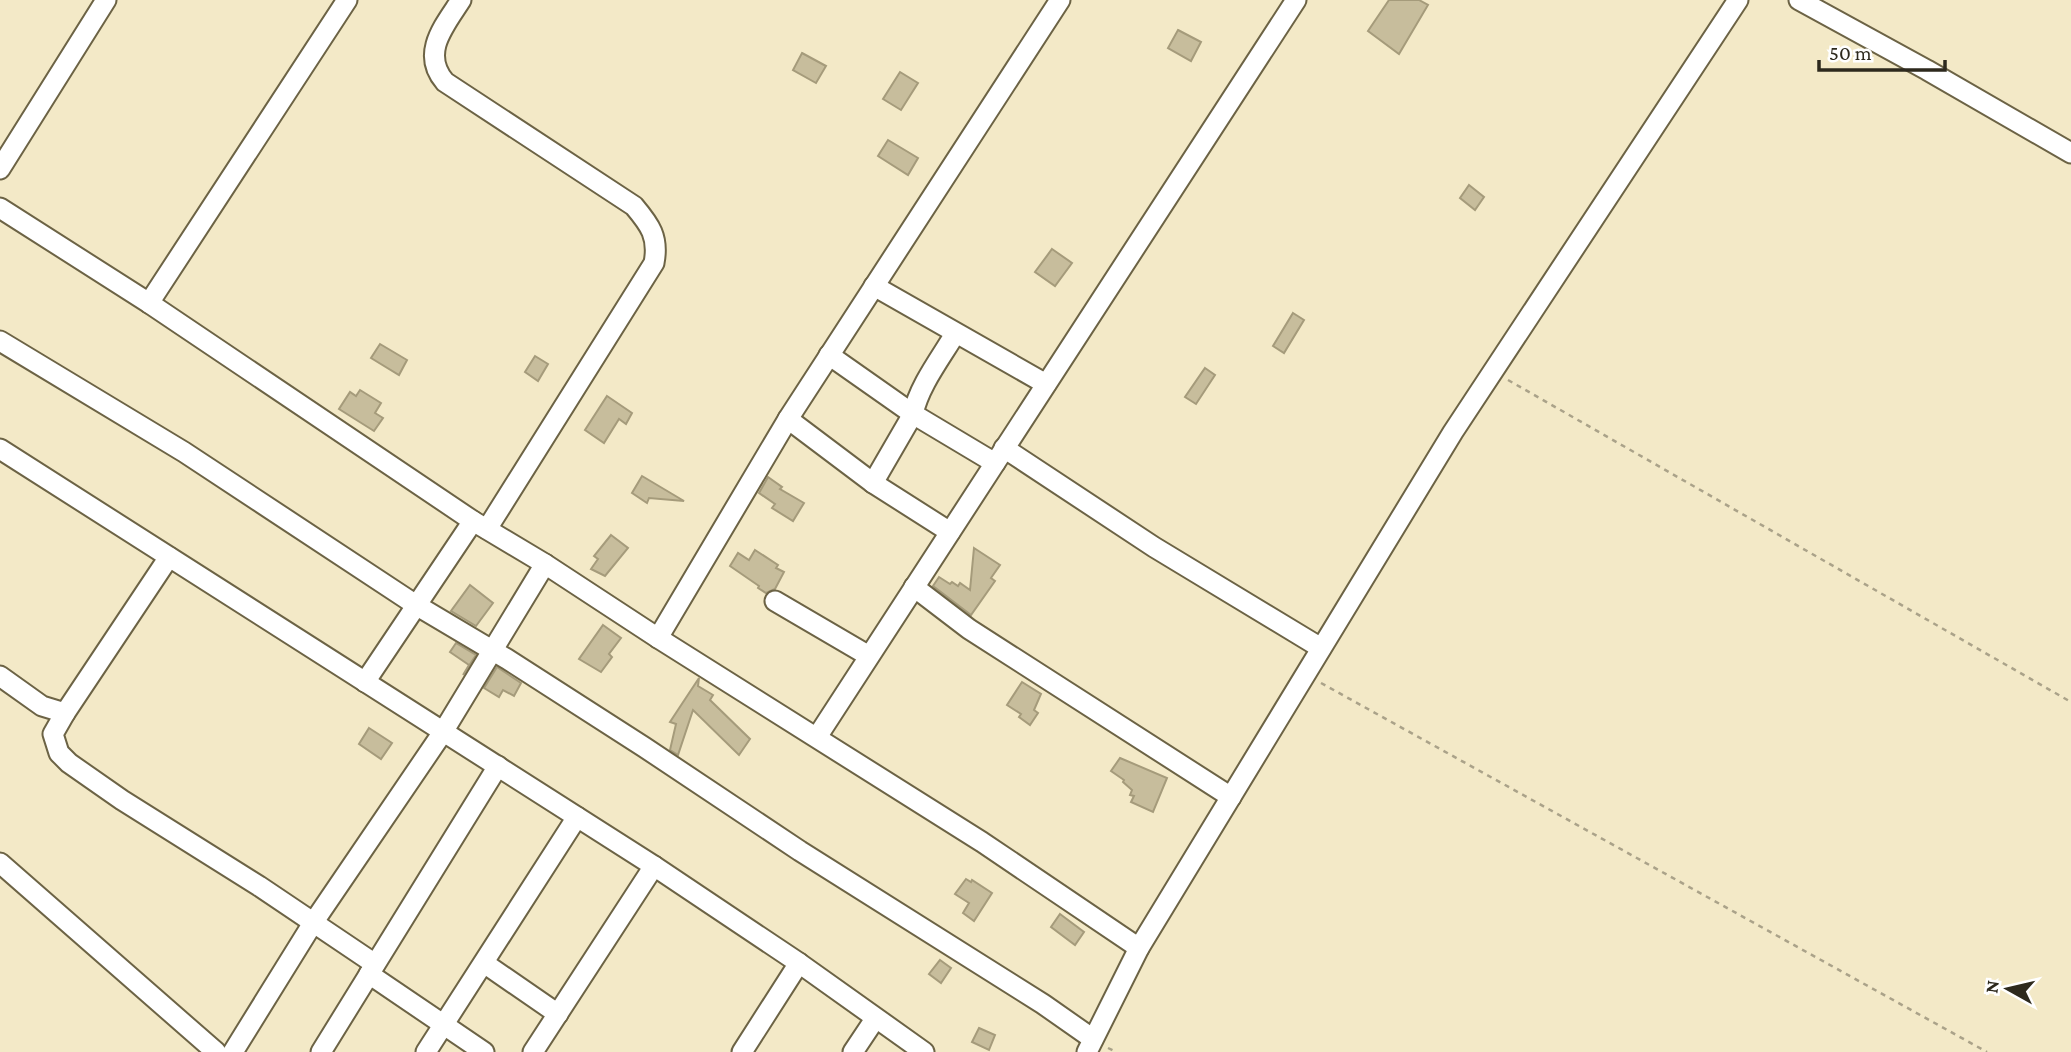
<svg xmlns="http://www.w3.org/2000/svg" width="2071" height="1052" font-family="'Crimson Pro',serif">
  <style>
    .building { fill: #c7bd9c; stroke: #a59b7b; stroke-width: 2 }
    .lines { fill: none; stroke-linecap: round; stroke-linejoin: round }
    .street-casing { stroke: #6c6345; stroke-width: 23 }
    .path { stroke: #aaa289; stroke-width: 2.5; stroke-dasharray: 5 5; stroke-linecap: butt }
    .street { stroke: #fff; stroke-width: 19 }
  </style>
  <rect width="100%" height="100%" fill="#f3e9c7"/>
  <!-- building -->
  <g class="building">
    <path d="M1389,0H1419L1428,5L1399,54L1368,31Z"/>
    <path d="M1178,30L1201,42L1191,61L1168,48Z"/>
    <path d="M802,53L826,66L816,83L793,70Z"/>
    <path d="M900,72L918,83L901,110L883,99Z"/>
    <path d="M888,140L918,158L908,175L878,156Z"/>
    <path d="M1469,185L1484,197L1475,210L1460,198Z"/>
    <path d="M1052,249L1072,263L1055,286L1035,272Z"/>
    <path d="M1293,313L1304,320L1284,353L1273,346Z"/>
    <path d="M380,344L407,360L399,375L371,358Z"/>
    <path d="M535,356L548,364L538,381L525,372Z"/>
    <path d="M1205,368L1215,375L1196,404L1185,397Z"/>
    <path d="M360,390L381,403L375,413L383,418L374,431L339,409L350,392L356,396Z"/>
    <path d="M607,396L632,413L626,424L619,419L604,443L585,430Z"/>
    <path d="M642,476L684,501L649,498L647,503L632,493Z"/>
    <path d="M768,477L782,487L780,489L804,503L793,521L772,508L775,504L759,493Z"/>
    <path d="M611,535L628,548L605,576L591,569L598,559L594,556Z"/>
    <path d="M974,548L1000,565L991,578L995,581L971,615L933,586L939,577L950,584L952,582L958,586L960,583L970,590Z"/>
    <path d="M755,550L778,565L776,568L784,572L775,589L766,593L758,588L759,586L730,566L738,553L749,560Z"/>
    <path d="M470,585L493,603L476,626L451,611Z"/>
    <path d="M603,625L621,638L609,654L612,657L601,672L579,659Z"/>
    <path d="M456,643L476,655L463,675L469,665L450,652Z"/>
    <path d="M497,667L521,683L514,696L503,690L499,697L484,688Z"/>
    <path d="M699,678L698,686L713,695L710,700L750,739L739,755L693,710L678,755L670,750L676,724L670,722Z"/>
    <path d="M1022,682L1041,694L1034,710L1038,713L1030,725L1019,717L1021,714L1007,705Z"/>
    <path d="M369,728L392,743L381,759L359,744Z"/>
    <path d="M1120,758L1167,778L1153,812L1131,802L1134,796L1130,795L1132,790L1123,782L1124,780L1111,771Z"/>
    <path d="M966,879L971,882L972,880L992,893L974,921L963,913L969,903L955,894Z"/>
    <path d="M1060,914L1084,932L1075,945L1051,927Z"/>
    <path d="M940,960L951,968L941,983L929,974Z"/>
    <path d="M979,1028L995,1035L989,1050L972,1042Z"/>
  </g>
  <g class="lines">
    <!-- street casing -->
    <g class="street-casing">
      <g id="street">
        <path d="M461,0C445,25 420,53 445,82L634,206C650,225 659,237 654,263L487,529"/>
        <path d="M1799,0L1927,70L2071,153"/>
        <path d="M0,169L106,0"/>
        <path d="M0,208L149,303L473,521L545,564L658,638L982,842L1139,948"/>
        <path d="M874,286L1046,384"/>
        <path d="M149,303L347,0"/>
        <path d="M0,341L184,452L416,605L507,659L644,747L800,851L1043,1004L1093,1039"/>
        <path d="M829,355L913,414L995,463"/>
        <path d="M788,419L873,483L950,532"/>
        <path d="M1004,448L1154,547L1321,648"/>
        <path d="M0,449L654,866L799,963L924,1052"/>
        <path d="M873,483L913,414C919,386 940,359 955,334"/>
        <path d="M914,587L969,629L1231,797"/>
        <path d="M775,601L869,656"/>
        <path d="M658,638L788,419L1060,0"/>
        <path d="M0,676L42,706L65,713L169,557"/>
        <path d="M365,682L473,521"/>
        <path d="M65,713L53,734L59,753L69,763L122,800L259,886L375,964"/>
        <path d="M817,737L1296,0"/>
        <path d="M0,863L216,1052"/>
        <path d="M484,963L558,1014"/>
        <path d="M369,974L484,1052"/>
        <path d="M233,1052L313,923L443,732L545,564"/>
        <path d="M321,1052L498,766"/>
        <path d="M426,1052L577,817"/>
        <path d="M533,1052L654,866"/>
        <path d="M742,1052L799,963"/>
        <path d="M853,1052L875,1019"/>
        <path d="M1087,1052L1139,948L1453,432L1738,0"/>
      </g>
    </g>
    <!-- path -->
    <g class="path">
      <path d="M1508,380L2071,702"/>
      <path d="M1321,683L1987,1052"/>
      <path d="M1108,1048L1116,1052"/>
    </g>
    <!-- street -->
    <use href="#street" class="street"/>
  </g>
  <!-- north arrow -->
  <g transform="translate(2008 989) rotate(278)" stroke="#ffffff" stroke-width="5" paint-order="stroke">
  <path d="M0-5L12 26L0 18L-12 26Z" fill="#2d291d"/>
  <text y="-10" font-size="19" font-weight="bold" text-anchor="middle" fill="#2d291d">N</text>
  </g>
  <!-- scale -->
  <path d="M1819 60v10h126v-10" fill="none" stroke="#2d291d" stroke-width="3.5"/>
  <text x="1829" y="60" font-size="21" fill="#2d291d" stroke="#ffffff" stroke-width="5" paint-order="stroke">50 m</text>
</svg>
